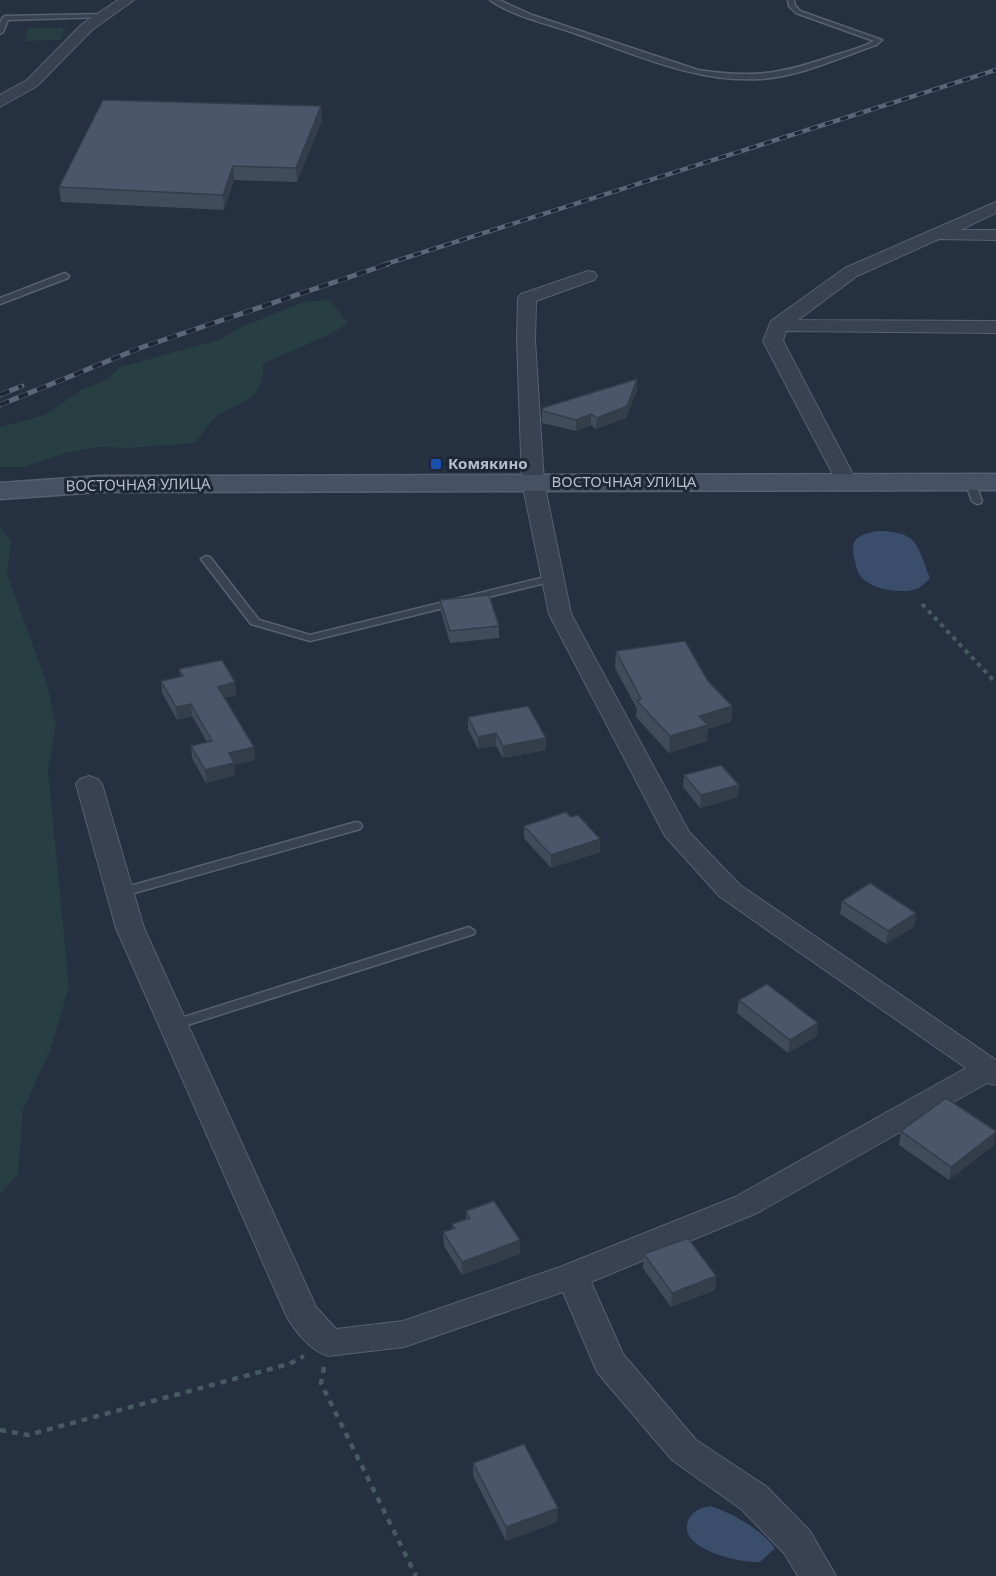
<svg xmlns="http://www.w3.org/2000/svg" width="996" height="1576" font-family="'Noto Sans',sans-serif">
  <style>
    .green { fill: #273e42 }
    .water { fill: #3a4d6a }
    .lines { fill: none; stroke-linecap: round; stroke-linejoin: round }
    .service-casing { stroke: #57606e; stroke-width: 3 }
    .minor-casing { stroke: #57606e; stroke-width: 2 }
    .secondary-casing { stroke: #57606e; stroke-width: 3 }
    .path-far1 { stroke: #455b5f; stroke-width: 4; stroke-dasharray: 4.5 4.5; stroke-linecap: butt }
    .path { stroke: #455b5f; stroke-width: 4.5; stroke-dasharray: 6 6; stroke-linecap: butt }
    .service { fill: #394251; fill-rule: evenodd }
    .minor { fill: #394251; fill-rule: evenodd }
    .secondary { fill: #475164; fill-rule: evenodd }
    .rail-far1-casing { stroke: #5b6678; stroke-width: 4.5 }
    .rail-casing { stroke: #5b6678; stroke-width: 5 }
    .rail-far1 { stroke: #1e2736; stroke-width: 3; stroke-dasharray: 8; stroke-linecap: butt }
    .rail { stroke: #1e2736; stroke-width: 4; stroke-dasharray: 10; stroke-linecap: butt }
    .wall { fill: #404b5b }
    .shaded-wall { fill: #343d4a }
    .building { fill: #4a576a; stroke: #343d4a; stroke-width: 1.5 }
    .transit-dot { fill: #1a4fb4; stroke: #1e2736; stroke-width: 2 }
    .labels { text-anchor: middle; stroke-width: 6; stroke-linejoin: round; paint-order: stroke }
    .poi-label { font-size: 15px; font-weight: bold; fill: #b5bdcb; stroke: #1e2736; text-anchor: start }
    .street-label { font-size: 15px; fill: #b5bdcb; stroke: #1e2736 }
  </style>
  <rect width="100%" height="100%" fill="#253041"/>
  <!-- green -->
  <g class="green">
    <path d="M28,28H65L61,40L24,41Z"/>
    <path d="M330,300L348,323C322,341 291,349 263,364C265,400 245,399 220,414C211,420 202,434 195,443L130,448L99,447L66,453L24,467H0V427L45,415L81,390L106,380L120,367L222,339L239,328L303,302Z"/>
    <path d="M0,527L11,541L7,574L47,684L56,726L48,770L69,987L51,1048L23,1110L18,1174L0,1194Z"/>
  </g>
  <!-- water -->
  <g class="water">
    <path d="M877,531C919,532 916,543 930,578C927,581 923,585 919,588C905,595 868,590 859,574C857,571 856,565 855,561C849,539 857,535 877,531Z"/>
    <path d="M710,1506C733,1513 760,1529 775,1548L760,1562C740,1563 677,1549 688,1521C692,1511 700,1508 710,1506Z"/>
  </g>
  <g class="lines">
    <!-- service casing -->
    <g class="service-casing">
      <g id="service">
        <path d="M490,0H499L532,15L698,70C757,79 784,73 839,54C851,50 864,47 874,41L796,13L789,6L788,0H794L795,5L800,11L882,40L876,45C838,58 799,77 759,79C696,83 632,53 574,33C548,24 512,16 490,0Z"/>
        <path d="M103,14L105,15V17L8,20L3,32L0,34V23L3,17L5,16Z"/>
        <path d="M65,273L69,276L68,278L0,304V298Z"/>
        <path d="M970,479L975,482L982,501L981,503L977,504L972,501L965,482Z"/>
        <path d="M206,556L210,557L259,620L310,635L553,575L558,578L557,580L310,641L251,624L201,559Z"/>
        <path d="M356,822L360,823L362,826L360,829L120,897L114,893L116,890Z"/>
        <path d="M469,927L475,931L474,934L178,1028H168L166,1025L168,1022Z"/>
      </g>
    </g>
    <!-- minor casing -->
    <g class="minor-casing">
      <g id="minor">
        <path d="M118,0H134L92,30L37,86L0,107V95L27,80L82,24Z"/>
        <path d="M996,202V213L960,230H996V240L939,239L857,276L798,320L996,321V333L786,331L783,341L857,482L853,486L846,488L839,486L763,341L771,321L845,268Z"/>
        <path d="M588,271L594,272L597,276L594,280L536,301L535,340L544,482L571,614L689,832L740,885L996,1060V1085L987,1083L757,1213L591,1282L623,1354L696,1440L767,1487L810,1531L836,1576H798L784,1553L741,1509L672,1460L597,1372L563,1292L404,1347L328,1356C310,1350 295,1332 286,1315L116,928L76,784L80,779L89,776L98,779L102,784L144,928L316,1307L336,1329L403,1321L560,1267L735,1197L966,1068L720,897L665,836L549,614L522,482L517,340L518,298L521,294Z"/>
      </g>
    </g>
    <!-- secondary casing -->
    <g class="secondary-casing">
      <path id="secondary" d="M996,474V490L100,492L0,499V483L100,476Z"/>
    </g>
    <!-- path-far1 -->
    <path class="path-far1" d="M922,604L996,683"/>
    <!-- path -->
    <g class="path">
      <path d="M324,1367L321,1383L416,1576"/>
      <path d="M0,1430L28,1435L289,1364L304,1356"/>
    </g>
    <!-- service -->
    <use href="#service" class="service"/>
    <!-- minor -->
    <use href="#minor" class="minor"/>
    <!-- secondary -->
    <use href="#secondary" class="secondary"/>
    <!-- rail-far1 casing -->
    <g class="rail-far1-casing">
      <path id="rail-far1" d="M383,265L996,70"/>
    </g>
    <!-- rail casing -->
    <g class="rail-casing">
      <g id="rail">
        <path d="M0,395L22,386"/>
        <path d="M0,405L140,348L388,264"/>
      </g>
    </g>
    <!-- rail-far1 -->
    <use href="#rail-far1" class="rail-far1"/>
    <!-- rail -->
    <use href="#rail" class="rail"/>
  </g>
  <!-- wall -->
  <g class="wall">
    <path d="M321,106L322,120L297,182L234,180L224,210L61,202L59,187Z"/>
    <path d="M637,379V390L626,418L596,429L591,425L576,431L542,423V408Z"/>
    <path d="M440,600L499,626V638L450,643L441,612Z"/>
    <path d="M616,651L708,681L732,706L731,722L708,729L707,741L669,753L636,717L637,709L615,668Z"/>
    <path d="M179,669L235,682L236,695L224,698L255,760L234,765L235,775L206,783L192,758L191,746L207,742L192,716L177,720L162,693L161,681L180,677Z"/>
    <path d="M468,717L546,738V750L503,758L496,746L478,749L468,729Z"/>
    <path d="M684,775L739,785L738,797L700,808L683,787Z"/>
    <path d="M571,817L600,839V852L551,868L524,838V826Z"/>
    <path d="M842,901L915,926L886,944L840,914Z"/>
    <path d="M739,1000L817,1036L788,1053L737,1013Z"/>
    <path d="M901,1131L994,1145L949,1180L899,1145Z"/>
    <path d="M466,1211L520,1254L462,1275L444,1246L443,1232L452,1229V1224L466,1219Z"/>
    <path d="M644,1254L716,1276L715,1290L671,1307L643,1268Z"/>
    <path d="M473,1463L557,1522L506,1541L473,1476Z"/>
  </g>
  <!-- shaded-wall -->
  <g class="shaded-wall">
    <path d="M321,106L322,120L297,182L296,168Z"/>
    <path d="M233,166L234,180L224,210L223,195Z"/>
    <path d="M637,379V390L626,418L596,429L597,418Z"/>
    <path d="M591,414V425L576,431V420Z"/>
    <path d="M235,682L236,695L219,699L218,687Z"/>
    <path d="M191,704L192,716L177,720L176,707Z"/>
    <path d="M732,706L731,722L708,729L707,741L669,753L670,736L699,716Z"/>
    <path d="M496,733V746L478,749V737Z"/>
    <path d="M546,738V750L503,758V746Z"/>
    <path d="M254,747L255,760L234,765L235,775L206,783L205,770L229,753Z"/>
    <path d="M739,785L738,797L700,808L701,795Z"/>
    <path d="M600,839V852L551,868V855Z"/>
    <path d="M916,913L915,926L886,944L888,931Z"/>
    <path d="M818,1023L817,1036L788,1053L790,1040Z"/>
    <path d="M996,1132L994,1145L949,1180L951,1167Z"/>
    <path d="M520,1240V1254L462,1275V1262Z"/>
    <path d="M716,1276L715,1290L671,1307L672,1293Z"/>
    <path d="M558,1508L557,1522L506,1541V1527Z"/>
  </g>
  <!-- building -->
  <g class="building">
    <path d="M103,100L321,106L296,168L233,166L223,195L59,187Z"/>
    <path d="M637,379L627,406L597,418L591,414L576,420L543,411L542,408Z"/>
    <path d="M489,595L499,626L450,631L440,600Z"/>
    <path d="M685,641L708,681L732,706L699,716L708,725L670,736L637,701L641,699L616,651Z"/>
    <path d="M222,660L235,682L218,687L254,747L229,753L234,763L205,770L191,746L212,741L191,704L176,707L161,681L183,676L179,669Z"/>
    <path d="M528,706L546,738L503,746L496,733L478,737L468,717Z"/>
    <path d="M721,765L739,785L701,795L684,775Z"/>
    <path d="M566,812L571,817L578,815L600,839L551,855L524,826Z"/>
    <path d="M870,883L916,913L888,931L842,901Z"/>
    <path d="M767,984L818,1023L790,1040L739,1000Z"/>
    <path d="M946,1098L996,1131V1132L951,1167L901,1131Z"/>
    <path d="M494,1201L520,1240L462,1262L443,1232L455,1228L452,1224L470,1218L466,1211Z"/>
    <path d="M688,1238L716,1276L672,1293L644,1254Z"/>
    <path d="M524,1444L558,1508L506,1527L473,1463Z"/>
  </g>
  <!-- markers -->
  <rect class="transit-dot" x="430" y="458" width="12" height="12" rx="3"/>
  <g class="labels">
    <!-- poi labels -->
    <g class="poi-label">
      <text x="448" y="469">Комякино</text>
    </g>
    <!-- street labels -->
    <g class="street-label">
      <text x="624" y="487">ВОСТОЧНАЯ УЛИЦА</text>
      <text transform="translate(138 485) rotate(-1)" y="5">ВОСТОЧНАЯ УЛИЦА</text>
    </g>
  </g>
</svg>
